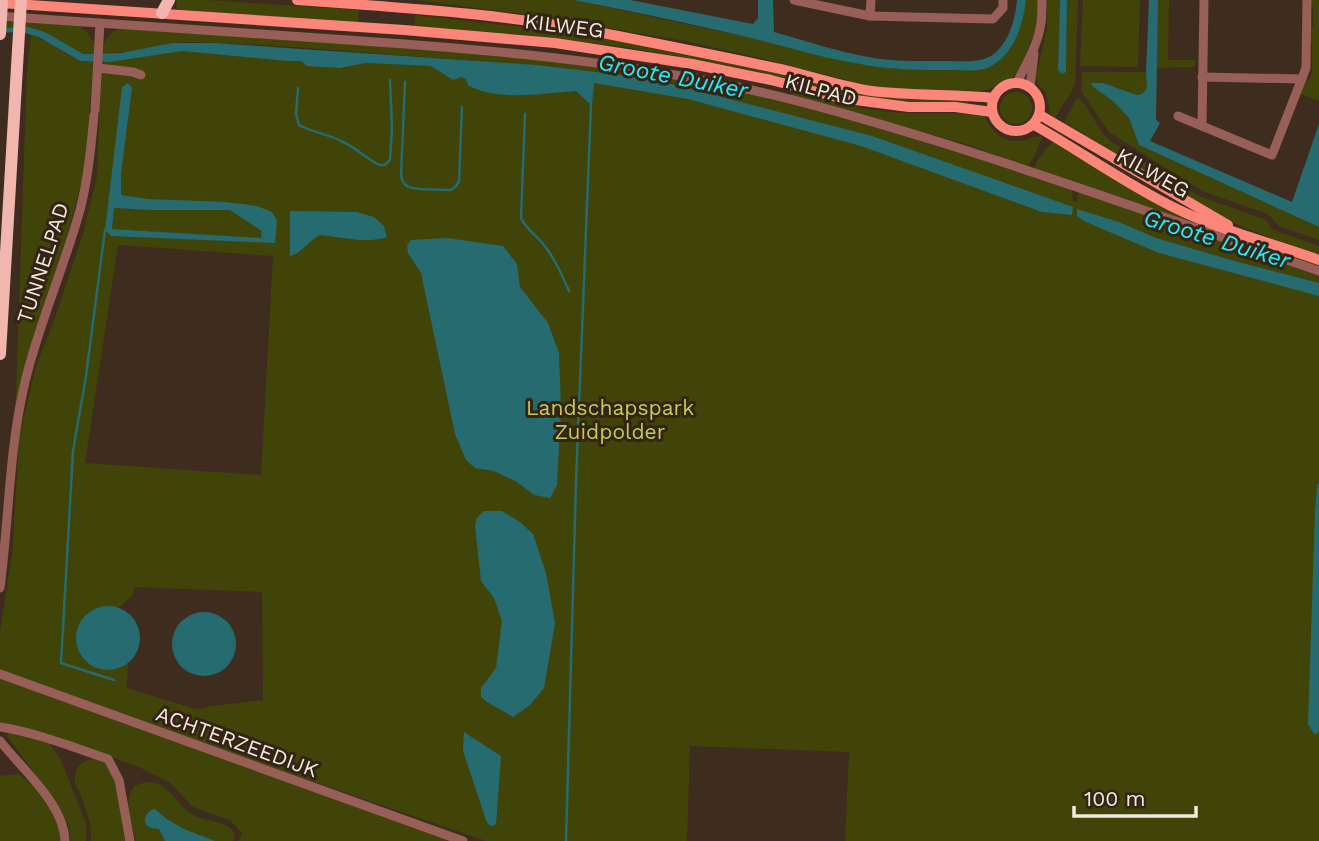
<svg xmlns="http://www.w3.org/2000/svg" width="1319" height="841" font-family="'Work Sans',sans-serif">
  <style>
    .green { fill: #404408; fill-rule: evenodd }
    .water { fill: #266b70; fill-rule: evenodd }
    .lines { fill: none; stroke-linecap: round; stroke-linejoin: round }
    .stream { stroke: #266b70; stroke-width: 2.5 }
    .minor { stroke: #985e58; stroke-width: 9 }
    .major { stroke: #fd867b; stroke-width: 10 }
    .highway { stroke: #f0b6af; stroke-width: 12 }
    .highway-bridge { stroke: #f0b6af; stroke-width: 12 }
    .labels { text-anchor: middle; stroke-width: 6; stroke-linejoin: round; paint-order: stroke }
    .street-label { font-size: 21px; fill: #f4e9e0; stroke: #332416 }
    .park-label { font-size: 21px; fill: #c2cc55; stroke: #332416 }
    .water-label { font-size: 23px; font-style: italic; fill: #22eefa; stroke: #332416 }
  </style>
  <rect width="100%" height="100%" fill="#3e2d1f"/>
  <!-- green -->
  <g class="green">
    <path d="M176,0H207L359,10L358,23L182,10L177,8Z"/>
    <path d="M416,0H573L747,37L824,56L886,68L930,70H976L994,65L1006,54L1014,42L1021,22L1026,0H1039L1038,24L1018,73C1011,79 988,91 979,91L893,89L862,84L764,59L685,41L530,15Z"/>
    <path d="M1047,0H1060L1058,70L1066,72L1067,0H1078L1075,85L1055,118L1050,113L1048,102L1045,92L1038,84L1036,76L1047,28Z"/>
    <path d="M1083,0H1140L1138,67L1080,66Z"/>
    <path d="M1158,0H1169L1168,60H1195V67L1156,68Z"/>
    <path d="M1310,0H1319V101L1301,94L1303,85L1309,80L1312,73V42H1310V28L1313,27V6H1310Z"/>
    <path d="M415,15L591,35L804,79L969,99L968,104L919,103L857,96L750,70L624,47L527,35L414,26Z"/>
    <path d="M0,22L39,23L79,26L86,31L94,43V53L82,54L45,32L28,27L0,28Z"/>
    <path d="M119,29C268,39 418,45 566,63C617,69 667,75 717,86C838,111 955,151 1072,189L1073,201L1077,202L1078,193L1081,192L1319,276V283L1311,281L1319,285V841H845L849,752L690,746L687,841H486L108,711L0,670V632L13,547L19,438L36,366L55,318L83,234L97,176L101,62H109L128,52L102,53C103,42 108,34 119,29ZM184,42C258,43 333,50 407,56C494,62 581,68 667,83H593L431,66L362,63L171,43ZM111,187L120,195L146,199L175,210L114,208L112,229L258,238L269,242L111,236L105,230ZM118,245L273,256L261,475L85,463ZM134,587L262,592L263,700L205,707L204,709L192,708L127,688L128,663L126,665C117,666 101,669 93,666C84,662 80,653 79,645C75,618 91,604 118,608L133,595Z"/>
    <path d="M31,34L52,44L65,53L80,61H92L93,65L85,169L64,248L26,360L15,423L27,71Z"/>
    <path d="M1082,72H1146L1147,88L1142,94L1137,95L1103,83H1093V86L1114,102L1129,118L1139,145L1319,227V240L1279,226L1268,214L1202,191L1109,132L1081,91Z"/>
    <path d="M793,92C830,101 868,112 907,113C933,114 958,112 984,116C991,130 1002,143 1020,141C1028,140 1033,135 1042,137L1035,155L1028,166L1025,165L969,145L791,95Z"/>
    <circle cx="1016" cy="108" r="16"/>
    <path d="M1077,98L1084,103L1103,134L1112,142L1199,196L1266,220L1273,230L1319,246V254L1276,240L1238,225L1145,172L1064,122Z"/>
    <path d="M1054,142L1145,195L1319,264V268L1034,168L1039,157H1041L1047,147Z"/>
    <path d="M0,678L452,841H239L242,833L230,820L193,807L169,782L141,768L51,735L0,723Z"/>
    <path d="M9,732L43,740L51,746L60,758L86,823V841H71L68,824L55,800L7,736Z"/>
    <path d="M95,759L106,764L114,775L128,841H91C92,819 83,802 75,782C74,768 81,760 95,759Z"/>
    <path d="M18,774C38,787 61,816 60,841H0V776Z"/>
    <path d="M146,782C169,781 175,803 190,813C204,823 227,819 235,834L233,841C228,841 221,841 216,841C200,838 172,824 160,813L146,814V821L147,826L159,829L165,841H136C132,823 123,802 134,786Z"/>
  </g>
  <!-- water -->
  <g class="water">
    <path d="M573,0H630L753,24L758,18V0H773L774,32C806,41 839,52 873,58C897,62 923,61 948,61C963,61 982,64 995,53C1010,40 1015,19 1017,0H1026C1023,24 1015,52 993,65C981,73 965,70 951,70C923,70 894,70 866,65C820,58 776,43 730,33C678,21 626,10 573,0Z"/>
    <path d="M1060,0H1067L1066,72L1062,74L1058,70Z"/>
    <path d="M1149,0H1158L1156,120L1160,123L1150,141L1292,202L1319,124V227L1139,145L1129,118L1114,102L1092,86V83H1103L1137,95L1142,94L1147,88L1146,72Z"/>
    <path d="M28,27L45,32L83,54L121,53L172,43H215L536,65L630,76L667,83L872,136L1073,207L1072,215L1042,212L861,146L688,99L594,83L592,104L589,103L576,91C544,93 496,102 468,85L466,79L461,77L453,80L431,66L365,63L340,68L307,66L301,61H289L182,51L109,62L80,61L39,37L25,33L0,32V28Z"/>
    <path d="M128,83L132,88L121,173V195L148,199L226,202L257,206L272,212L277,221L275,243L111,236L105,230L122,87ZM114,208L152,210H230L262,231L261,238L112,229Z"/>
    <path d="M1077,209L1119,222L1156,238L1238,262L1319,283V296L1159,253L1086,222L1077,216Z"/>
    <path d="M290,211L356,212L374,217L384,226L387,237C367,244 341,237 320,235C309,240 302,253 290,256Z"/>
    <path d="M447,238L503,246L517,264L520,287L548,323L559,353L561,408L557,485L550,498L534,495L517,482L494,471L475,468L466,460L455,434L421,273L408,253L407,245L411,240Z"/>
    <path d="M1319,483V731L1315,735L1308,724L1315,511L1317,486Z"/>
    <path d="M484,511H502L520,522L533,534L546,573L555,623L544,688L530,705L513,717L487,702L481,697V688L496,668L502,621L494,598L481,581L475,526L477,518Z"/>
    <circle cx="108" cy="638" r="32"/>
    <circle cx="204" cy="644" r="32"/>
    <path d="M464,732L501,756L496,824L492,826L488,824L486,820L463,751Z"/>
    <path d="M155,809L167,819L184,829L215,841H165L159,829C156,828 152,829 149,827C141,823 146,810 155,809Z"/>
  </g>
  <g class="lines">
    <!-- stream -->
    <g class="stream">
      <path d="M405,82L401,175C402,180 402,182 407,186C414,191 441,189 451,190L456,186L459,181L462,107"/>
      <path d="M298,88L296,114L299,125C311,132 328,134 341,141C355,147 366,158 379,165H385L390,160L392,127L390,80"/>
      <path d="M525,114L521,218C526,229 536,235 544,245C555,259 562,275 569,291"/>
      <path d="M105,230L86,376L73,451L61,663L114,680"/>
      <path d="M566,841L576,482L591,104"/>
    </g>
    <!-- minor -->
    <g class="minor">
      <path d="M794,0L870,16L993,19L1003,8V0"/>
      <path d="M1204,0L1202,126L1272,155L1306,68L1307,0"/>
      <path d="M0,16C106,24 212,31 319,38C454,47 590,57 723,84C794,98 864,119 933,140C1063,180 1191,227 1319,271"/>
      <path d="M870,16L871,0"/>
      <path d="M98,68L133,72L141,75"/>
      <path d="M1202,77L1302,79"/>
      <path d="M1017,83C1026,64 1038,45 1041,23C1042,16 1042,8 1042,0"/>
      <path d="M1030,87L1034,54"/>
      <path d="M95,110L100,23"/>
      <path d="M1178,116L1202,126"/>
      <path d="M0,588C9,520 9,448 25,382C39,323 64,268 80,210C88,179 91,147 94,115"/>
      <path d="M0,674L463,841"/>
      <path d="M0,727C38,733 72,747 108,759L119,780L130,841"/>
      <path d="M0,741C22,769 64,804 65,841"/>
    </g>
    <!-- major -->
    <g class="major">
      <path d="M297,0C405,8 513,14 618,36C674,47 729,58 785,70C814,77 843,87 872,91C913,96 953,94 994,98"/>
      <path d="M0,3L404,30L555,43L692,64L771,80L840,98L909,107H955L992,112"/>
      <circle cx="1016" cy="107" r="24"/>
      <path d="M1040,115L1228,225"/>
      <path d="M1034,125C1082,152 1127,185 1177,209C1222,231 1272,243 1319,260"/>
    </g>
    <!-- highway -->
    <g class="highway">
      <path d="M162,13L169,0"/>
      <path d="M0,354L18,50"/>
    </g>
    <!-- highway-bridge -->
    <g class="highway-bridge">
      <path d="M0,34L2,2"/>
      <path d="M18,50L21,0"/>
    </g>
  </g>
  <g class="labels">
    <!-- street labels -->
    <g class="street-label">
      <text transform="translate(564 26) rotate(7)" y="7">KILWEG</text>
      <text transform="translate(821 90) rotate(15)" y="7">KILPAD</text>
      <text transform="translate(1153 173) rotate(29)" y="7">KILWEG</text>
      <text transform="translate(43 263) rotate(-72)" y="7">TUNNELPAD</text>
      <text transform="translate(237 742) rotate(20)" y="7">ACHTERZEEDIJK</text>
    </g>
    <!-- park labels -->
    <g class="park-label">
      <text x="610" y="415">Landschapspark<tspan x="610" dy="24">Zuidpolder</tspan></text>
    </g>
    <!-- water labels -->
    <g class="water-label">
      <text transform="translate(673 76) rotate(11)" y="8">Groote Duiker</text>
      <text transform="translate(1217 239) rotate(17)" y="8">Groote Duiker</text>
    </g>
  </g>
  <!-- scale -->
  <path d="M1074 806v10h122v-10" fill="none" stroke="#f4e9e0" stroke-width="3.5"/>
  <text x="1084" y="806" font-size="21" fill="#f4e9e0" stroke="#332416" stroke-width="5" paint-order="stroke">100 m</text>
</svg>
